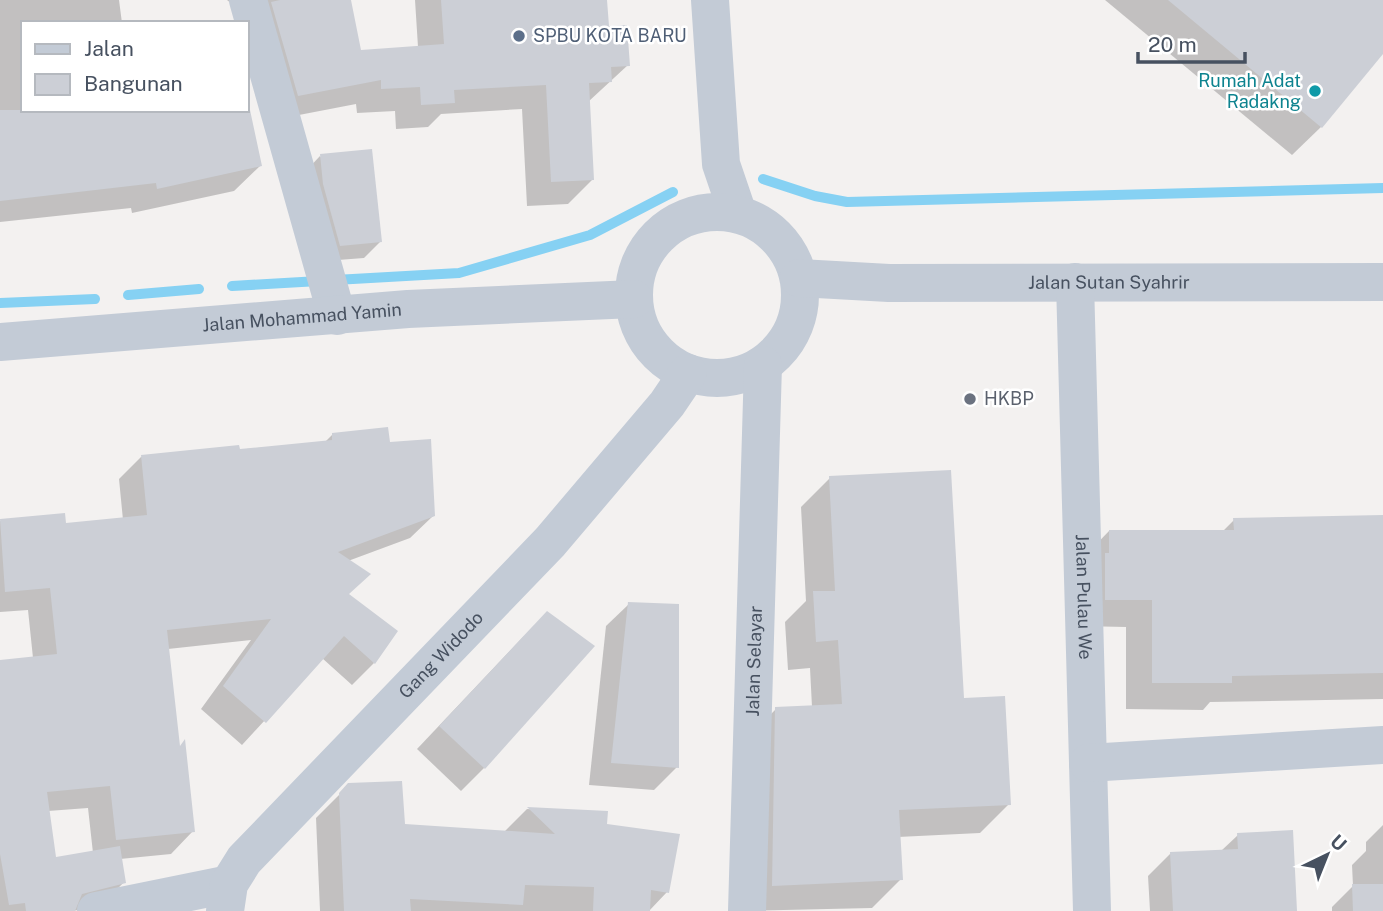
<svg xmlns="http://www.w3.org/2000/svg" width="1383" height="911" font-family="'Public Sans',sans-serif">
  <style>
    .shadow { fill: #0003; fill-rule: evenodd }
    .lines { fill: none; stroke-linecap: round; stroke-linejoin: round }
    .stream { stroke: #86d1f3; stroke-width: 10 }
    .building { fill: #cccfd6 }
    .minor { stroke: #c3cbd6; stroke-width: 38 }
    .service-dot { fill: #5c6f8a; stroke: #fff; stroke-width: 2.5 }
    .culture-dot { fill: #0f9aa8; stroke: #fff; stroke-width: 2.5 }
    .worship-dot { fill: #6b7280; stroke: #fff; stroke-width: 2.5 }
    .labels { text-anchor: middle; stroke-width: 5; stroke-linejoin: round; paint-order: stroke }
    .service-label { font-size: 18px; fill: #4e5e75; stroke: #fff; text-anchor: start }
    .culture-label { font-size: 18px; fill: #0d838f; stroke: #fff; text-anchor: end }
    .street-label { font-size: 18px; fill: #475160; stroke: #fff }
    .worship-label { font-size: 18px; fill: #5b616d; stroke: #fff; text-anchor: start }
  </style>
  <rect width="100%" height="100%" fill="#f3f1f0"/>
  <!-- shadow -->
  <g class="shadow">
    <path d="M0,0H119L122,23H23V110L260,166L234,191L132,213L131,208L0,222Z"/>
    <path d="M227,0H349L359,52L418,47L415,0H605L607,28L628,65L588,102L593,179L568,204L527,206L522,109L441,114L428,127L396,129L395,111L357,113L356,104L273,120L238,9Z"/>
    <path d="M1105,0H1383V52L1321,127L1292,155Z"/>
    <path d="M320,156L380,242L364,258L325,261L305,172Z"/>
    <path d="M332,435L388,444L433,516L410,538L348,561L347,594L374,663L352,685L322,658L242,745L201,709L251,640L168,649L178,748L193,831L171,854L120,859L124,882L102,905L73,911H0V661L33,658L28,610L0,612V521L64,515L65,525L123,520L119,479L141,457L324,443ZM88,808L93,853L55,859L48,811Z"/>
    <path d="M830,478L962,700L1009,804L980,833L898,837L901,879L872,908L745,911L747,738L776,709L812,707L810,668L788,670L785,622L806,601L801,507Z"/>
    <path d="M1383,517V699L1210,702L1203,710L1126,709V627L1079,626L1082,559L1109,531L1222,532L1234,520Z"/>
    <path d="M629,604L677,767L654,790L589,785L606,626Z"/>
    <path d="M524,636L484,768L461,791L417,749Z"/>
    <path d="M349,785L404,825L504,832L527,809L606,813L605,826L667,892L649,911H320L316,818Z"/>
    <path d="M1383,825V911H1332V907L1353,886L1352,865L1366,851V842Z"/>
    <path d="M1238,835L1296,911H1150L1148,876L1171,853L1221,851Z"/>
  </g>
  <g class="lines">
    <!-- stream -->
    <g class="stream">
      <path d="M763,179L815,196L847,202L1383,188"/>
      <path d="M335,280L459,273L590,235L673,192"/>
      <path d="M232,286L319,281"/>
      <path d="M128,295L199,289"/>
      <path d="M0,303L95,299"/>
    </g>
  </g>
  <!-- building -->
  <g class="building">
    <path d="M280,0H351L361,50L444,44L441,0H607L609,26L627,25L630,66L611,67L612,82L589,83L594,180L551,182L546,85L454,90L455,103L421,105L420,87L381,89V80L298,96L271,2Z"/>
    <path d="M1168,0H1383V54L1322,128Z"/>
    <path d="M0,110H250L262,166L157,189L156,183L0,201Z"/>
    <path d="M372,149L382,242L340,246L323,184L320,154Z"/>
    <path d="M388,427L390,442L431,439L435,516L338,552L371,574L349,594L398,631L375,664L344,636L266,723L223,686L271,619L167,630L180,746L185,739L195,832L116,840L110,786L47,792L56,857L120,846L126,883L82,894L75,911H26L25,903L9,905L0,854V660L57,654L50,588L5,592L0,519L65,513L66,523L147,515L141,455L239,445L240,449L332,440V433Z"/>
    <path d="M951,470L964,698L1005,696L1011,805L899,810L903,880L772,886L775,707L842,704L838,640L816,642L813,591H835L829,476Z"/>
    <path d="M1383,515V673L1232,676V683H1152V600H1105V553H1109V530H1234L1233,518Z"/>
    <path d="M628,602L679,604V768L611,763Z"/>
    <path d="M547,611L595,646L485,769L439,726Z"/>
    <path d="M402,781L405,824L555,834L527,807L608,811L607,824L680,834L669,893L651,890L650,911H593L594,887L525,885L523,905L410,899L411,911H344L339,793L348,783Z"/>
    <path d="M1293,830L1297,911H1173L1170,852L1238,849L1237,833Z"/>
    <path d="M1352,884H1383V911H1353Z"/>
  </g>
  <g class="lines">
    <!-- minor -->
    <g class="minor">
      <path d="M248,0L337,316"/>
      <path d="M710,0L721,164L738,214"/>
      <circle cx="717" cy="295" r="83"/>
      <path id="s1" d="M799,278L889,283L1383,282"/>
      <path id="s2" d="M1075,282L1092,911"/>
      <path id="s3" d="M0,342L408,309L634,299"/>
      <path d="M1088,763L1383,745"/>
      <path d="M96,911L229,884"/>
      <path id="s4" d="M225,911L229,884L244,860L550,542L667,404L688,373"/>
      <path id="s5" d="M747,911L763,365"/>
    </g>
  </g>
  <!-- markers -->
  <circle class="service-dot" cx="519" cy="36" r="7"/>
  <circle class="culture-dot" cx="1315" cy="91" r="7"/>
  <circle class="worship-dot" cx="970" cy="399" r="7"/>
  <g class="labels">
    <!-- service labels -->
    <g class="service-label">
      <text x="533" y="42">SPBU KOTA BARU</text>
    </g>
    <!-- culture labels -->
    <g class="culture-label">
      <text x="1301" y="87">Rumah Adat<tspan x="1301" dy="21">Radakng</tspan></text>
    </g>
    <!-- street labels -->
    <g class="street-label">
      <text dy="6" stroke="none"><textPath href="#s1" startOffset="310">Jalan Sutan Syahrir</textPath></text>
      <text dy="6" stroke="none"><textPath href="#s3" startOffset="303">Jalan Mohammad Yamin</textPath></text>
      <text dy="6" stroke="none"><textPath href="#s2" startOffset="315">Jalan Pulau We</textPath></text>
      <text dy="6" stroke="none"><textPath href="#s4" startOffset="340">Gang Widodo</textPath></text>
      <text dy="6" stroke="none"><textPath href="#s5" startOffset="250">Jalan Selayar</textPath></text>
    </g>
    <!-- worship labels -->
    <g class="worship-label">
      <text x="984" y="405">HKBP</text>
    </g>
  </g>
  <!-- legend -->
  <rect x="21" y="21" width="228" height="91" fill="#ffffff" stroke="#b5b9bf" stroke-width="2"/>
  <rect x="35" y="44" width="35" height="10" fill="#c3cbd6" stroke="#b5b9bf" stroke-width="2"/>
  <text x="84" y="56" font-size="21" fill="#475160">Jalan</text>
  <rect x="35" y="74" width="35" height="21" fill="#cccfd6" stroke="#b5b9bf" stroke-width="2"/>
  <text x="84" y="91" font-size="21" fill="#475160">Bangunan</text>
  <!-- north arrow -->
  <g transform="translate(1327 855) rotate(43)" stroke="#ffffff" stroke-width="5" paint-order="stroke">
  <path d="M0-5L12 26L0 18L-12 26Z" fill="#475160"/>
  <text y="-10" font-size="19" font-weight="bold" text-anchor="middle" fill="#475160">U</text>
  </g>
  <!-- scale -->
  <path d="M1138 52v10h107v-10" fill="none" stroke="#475160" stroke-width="3.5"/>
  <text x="1148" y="52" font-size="21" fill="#475160" stroke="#ffffff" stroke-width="5" paint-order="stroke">20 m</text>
</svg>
